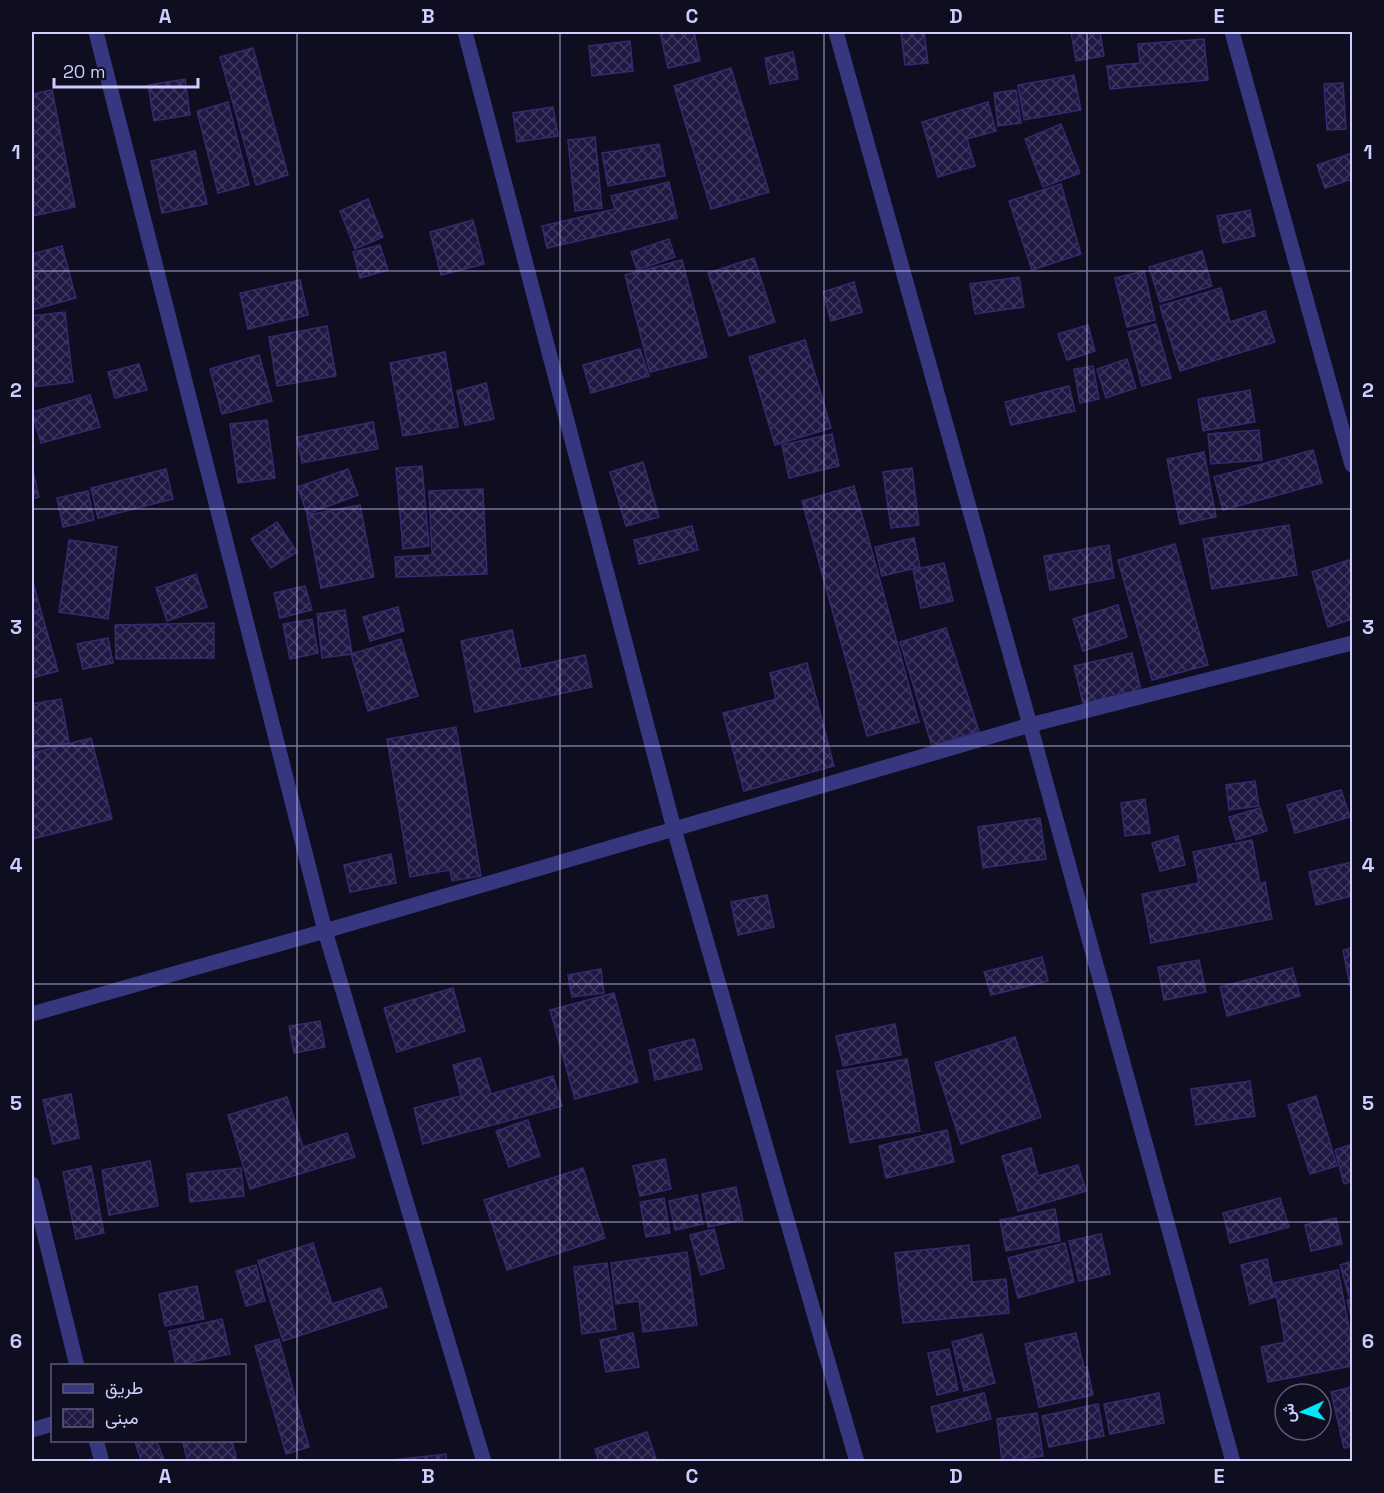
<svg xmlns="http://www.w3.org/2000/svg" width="1384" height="1493" font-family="'Space Grotesk',Vazirmatn,sans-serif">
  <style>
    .building { fill: url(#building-cross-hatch); stroke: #352a6e; stroke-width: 1.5 }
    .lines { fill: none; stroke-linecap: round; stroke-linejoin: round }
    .street { stroke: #373780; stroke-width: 15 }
    .grid { fill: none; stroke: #d0ccff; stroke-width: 1.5; stroke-opacity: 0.55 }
    .neatline { fill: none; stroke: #d0ccff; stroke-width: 2 }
    .grid-label { font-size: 20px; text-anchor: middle; font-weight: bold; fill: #d0ccff }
  </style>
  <defs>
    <pattern id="building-cross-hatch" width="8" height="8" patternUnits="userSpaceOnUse" patternTransform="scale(1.5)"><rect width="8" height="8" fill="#1f1842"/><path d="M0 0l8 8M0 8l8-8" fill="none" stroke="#3e385e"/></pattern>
  </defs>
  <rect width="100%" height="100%" fill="#0f0d20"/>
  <!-- building -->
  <g class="building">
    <path d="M660,32H694L700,61L668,68Z"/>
    <path d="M901,32H924L928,63L905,65Z"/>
    <path d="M1071,32H1100L1104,56L1076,61Z"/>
    <path d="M1204,39L1208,80L1110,89L1107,66L1140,63L1138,44Z"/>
    <path d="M630,41L633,71L592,76L589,46Z"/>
    <path d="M253,48L288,175L256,185L220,57Z"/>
    <path d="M793,52L798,79L770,84L765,58Z"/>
    <path d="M731,68L769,192L711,209L674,86Z"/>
    <path d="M1074,75L1081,110L1024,120L1018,85Z"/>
    <path d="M185,79L190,115L154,121L148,85Z"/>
    <path d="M1343,83L1346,129L1327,130L1324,84Z"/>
    <path d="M52,90L75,207L32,216V94Z"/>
    <path d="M1016,90L1021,123L998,126L994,93Z"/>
    <path d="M228,102L249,185L218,193L197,111Z"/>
    <path d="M988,102L996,131L967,139L975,166L938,177L922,122Z"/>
    <path d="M553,107L558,136L517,142L513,113Z"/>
    <path d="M1061,124L1080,173L1043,187L1025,139Z"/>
    <path d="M595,137L602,208L575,211L568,140Z"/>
    <path d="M659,144L665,176L608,186L602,153Z"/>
    <path d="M195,151L207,204L162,213L151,161Z"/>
    <path d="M1352,153V179L1325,188L1317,165Z"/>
    <path d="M669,182L677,218L547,248L542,226L615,209L611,196Z"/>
    <path d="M1061,184L1081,254L1032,270L1009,201Z"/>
    <path d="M368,199L383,237L355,249L340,211Z"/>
    <path d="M1250,210L1255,236L1223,243L1217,216Z"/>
    <path d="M473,220L484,264L441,275L430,232Z"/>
    <path d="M669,239L675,257L637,270L631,252Z"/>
    <path d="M380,245L388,270L360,278L353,252Z"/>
    <path d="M62,246L76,298L32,310V254Z"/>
    <path d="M1202,251L1212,286L1160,302L1149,267Z"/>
    <path d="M754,258L775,322L729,336L708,273Z"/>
    <path d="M682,260L707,357L650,372L625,275Z"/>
    <path d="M1144,271L1155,320L1127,327L1115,278Z"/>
    <path d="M1019,277L1024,307L975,314L970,284Z"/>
    <path d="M300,280L308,315L248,329L240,293Z"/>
    <path d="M854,282L862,312L831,321L823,292Z"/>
    <path d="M1221,288L1230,322L1265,311L1275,342L1180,371L1160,306Z"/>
    <path d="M65,312L73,382L32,387V316Z"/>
    <path d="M1156,324L1171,378L1142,386L1128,332Z"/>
    <path d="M1088,325L1095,351L1067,360L1058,334Z"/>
    <path d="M327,326L336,376L277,386L269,337Z"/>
    <path d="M805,340L831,428L775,445L749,357Z"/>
    <path d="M640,349L649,376L591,393L583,365Z"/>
    <path d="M445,352L458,427L403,436L390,363Z"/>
    <path d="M259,355L272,401L222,414L210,369Z"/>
    <path d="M1127,359L1136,388L1106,398L1097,369Z"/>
    <path d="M139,364L147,390L115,398L108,372Z"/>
    <path d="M1093,366L1099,399L1080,403L1074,369Z"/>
    <path d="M486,383L494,419L465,425L457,391Z"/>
    <path d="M1069,386L1075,411L1011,425L1005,402Z"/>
    <path d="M1250,390L1255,422L1203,431L1198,399Z"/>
    <path d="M90,395L100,427L41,443L32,412Z"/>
    <path d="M267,420L275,478L238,483L230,424Z"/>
    <path d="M373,422L378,449L302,463L297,437Z"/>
    <path d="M1259,430L1262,460L1211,464L1208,434Z"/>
    <path d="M832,434L839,466L789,478L782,445Z"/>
    <path d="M1313,450L1322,483L1223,510L1214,477Z"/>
    <path d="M1204,452L1216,517L1180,524L1167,459Z"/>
    <path d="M643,462L659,517L626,526L610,472Z"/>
    <path d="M422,466L429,546L403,549L396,468Z"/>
    <path d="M32,467L39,497L32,499Z"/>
    <path d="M912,468L919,525L891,528L883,472Z"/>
    <path d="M166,469L173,499L98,518L91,488Z"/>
    <path d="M348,469L358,495L307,514L298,487Z"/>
    <path d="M854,486L919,722L867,736L802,501Z"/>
    <path d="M483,489L487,574L396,577L395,557L432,555L429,491Z"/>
    <path d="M88,491L94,520L63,527L57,498Z"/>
    <path d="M360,505L374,577L321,588L307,515Z"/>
    <path d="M277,522L297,552L271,568L251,539Z"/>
    <path d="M1289,525L1297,575L1212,589L1203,539Z"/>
    <path d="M692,526L698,550L639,564L634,540Z"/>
    <path d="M914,538L920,567L882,576L875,547Z"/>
    <path d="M69,540L117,547L108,619L59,612Z"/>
    <path d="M1175,544L1208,665L1152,680L1118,560Z"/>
    <path d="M1109,545L1114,578L1050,590L1044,556Z"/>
    <path d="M1349,560L1352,572V619L1328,627L1312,572Z"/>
    <path d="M944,563L953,601L921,608L913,570Z"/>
    <path d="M196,574L207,607L167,621L156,588Z"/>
    <path d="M32,579L58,671L32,678Z"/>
    <path d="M305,586L312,610L280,618L274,593Z"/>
    <path d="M1118,605L1127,637L1083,651L1073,619Z"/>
    <path d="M398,607L404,631L370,641L363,617Z"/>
    <path d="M345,610L352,654L322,658L317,614Z"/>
    <path d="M312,619L318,653L290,659L283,624Z"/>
    <path d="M214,623V658L116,659L115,625Z"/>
    <path d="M946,628L979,731L932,746L900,642Z"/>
    <path d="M512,630L521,669L585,655L592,687L475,712L461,641Z"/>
    <path d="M108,638L113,663L83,669L77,644Z"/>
    <path d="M401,639L418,696L368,711L351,654Z"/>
    <path d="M1132,653L1141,690L1083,703L1074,666Z"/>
    <path d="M807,663L834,766L744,791L723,713L776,699L770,673Z"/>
    <path d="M61,699L69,743L32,749V704Z"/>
    <path d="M456,727L481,876L452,881L450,870L410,877L387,739Z"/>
    <path d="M91,738L112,819L32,839V753Z"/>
    <path d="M1255,781L1259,806L1229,810L1226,785Z"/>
    <path d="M1341,790L1350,817L1295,833L1287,805Z"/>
    <path d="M1145,799L1150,833L1125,836L1121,803Z"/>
    <path d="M1260,808L1267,831L1236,840L1229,817Z"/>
    <path d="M1040,818L1046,859L983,868L978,827Z"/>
    <path d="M1178,836L1185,865L1160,871L1152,843Z"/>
    <path d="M1252,840L1260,884L1265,882L1272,919L1151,943L1142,894L1199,883L1193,852Z"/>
    <path d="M391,854L396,883L350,892L344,865Z"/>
    <path d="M1352,862V896L1316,905L1309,872Z"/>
    <path d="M767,895L774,927L738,935L731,902Z"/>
    <path d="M1352,948V995L1343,950Z"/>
    <path d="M1042,957L1048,981L991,995L984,972Z"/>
    <path d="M1199,960L1206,992L1164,1000L1158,967Z"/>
    <path d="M1292,968L1300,996L1227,1016L1220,987Z"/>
    <path d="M601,969L604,993L572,997L568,975Z"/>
    <path d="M453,988L465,1031L397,1052L384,1008Z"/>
    <path d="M614,993L638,1082L575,1099L550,1010Z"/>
    <path d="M320,1021L325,1047L294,1053L289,1026Z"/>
    <path d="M895,1024L901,1055L843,1066L836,1036Z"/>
    <path d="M1015,1037L1041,1117L961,1144L935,1063Z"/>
    <path d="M694,1039L702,1069L655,1080L649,1050Z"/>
    <path d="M480,1058L491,1094L553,1076L562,1106L423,1144L414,1108L461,1096L453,1065Z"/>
    <path d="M907,1059L920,1131L850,1143L837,1071Z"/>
    <path d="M1250,1081L1255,1116L1196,1125L1191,1089Z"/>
    <path d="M71,1094L79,1138L53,1144L43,1100Z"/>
    <path d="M1316,1096L1337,1166L1310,1174L1288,1105Z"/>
    <path d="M287,1097L303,1147L347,1133L355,1157L250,1189L228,1115Z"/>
    <path d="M528,1120L540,1156L509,1167L496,1131Z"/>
    <path d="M947,1130L954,1162L886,1178L879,1146Z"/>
    <path d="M1352,1144V1181L1344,1184L1335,1150Z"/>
    <path d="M1031,1148L1038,1176L1078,1165L1086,1191L1018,1211L1002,1156Z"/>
    <path d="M665,1159L671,1189L640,1196L633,1166Z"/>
    <path d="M150,1161L158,1206L109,1215L102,1170Z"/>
    <path d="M91,1166L104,1233L76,1239L63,1172Z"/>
    <path d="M241,1168L244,1196L190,1202L187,1174Z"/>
    <path d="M583,1168L605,1238L507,1270L484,1200Z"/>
    <path d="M736,1187L743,1220L708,1227L702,1194Z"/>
    <path d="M697,1195L703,1224L675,1230L669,1201Z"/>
    <path d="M664,1198L670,1233L646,1237L640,1202Z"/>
    <path d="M1280,1198L1289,1227L1230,1243L1223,1213Z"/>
    <path d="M1055,1209L1060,1241L1006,1251L1000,1220Z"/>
    <path d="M1336,1218L1342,1244L1311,1251L1305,1225Z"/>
    <path d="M714,1229L724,1268L701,1275L690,1235Z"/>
    <path d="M1101,1234L1110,1274L1079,1281L1069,1241Z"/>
    <path d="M313,1243L332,1304L381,1288L387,1307L283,1341L258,1261Z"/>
    <path d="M1065,1243L1074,1282L1018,1298L1008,1258Z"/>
    <path d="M969,1245L972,1282L1006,1279L1009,1313L903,1323L895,1253Z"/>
    <path d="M687,1252L697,1325L643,1332L639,1301L616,1304L611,1263Z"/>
    <path d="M1267,1259L1275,1297L1250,1304L1241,1265Z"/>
    <path d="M1352,1261V1295L1349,1296L1340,1265Z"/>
    <path d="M607,1263L616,1329L582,1334L574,1267Z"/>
    <path d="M256,1265L265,1301L246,1306L236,1271Z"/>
    <path d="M1338,1270L1352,1343V1366L1268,1382L1261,1347L1285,1342L1274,1283Z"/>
    <path d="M197,1286L204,1319L165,1326L159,1294Z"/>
    <path d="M1352,1298V1321L1347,1300Z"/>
    <path d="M222,1319L230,1354L176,1365L169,1331Z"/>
    <path d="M633,1333L639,1367L606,1372L600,1340Z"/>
    <path d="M1076,1333L1084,1368L1087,1367L1093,1395L1039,1407L1025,1344Z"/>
    <path d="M982,1334L995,1383L964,1391L952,1342Z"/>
    <path d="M279,1339L309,1447L286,1454L255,1346Z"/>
    <path d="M949,1349L958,1390L937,1395L928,1353Z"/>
    <path d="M1352,1387V1446L1344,1448L1331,1392Z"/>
    <path d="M984,1393L991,1419L937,1432L931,1407Z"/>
    <path d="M1159,1393L1164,1423L1110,1434L1104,1404Z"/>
    <path d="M1098,1404L1104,1436L1049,1447L1042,1416Z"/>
    <path d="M1037,1413L1043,1456L1002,1461L997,1419Z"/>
    <path d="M647,1432L657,1462H599L595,1449Z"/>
    <path d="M134,1440H156L165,1462H142Z"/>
    <path d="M182,1440H232L237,1462H188Z"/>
    <path d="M446,1454L447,1462H393V1460Z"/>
  </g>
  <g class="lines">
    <!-- street -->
    <g class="street">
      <path d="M96,32L325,931L484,1462"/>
      <path d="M465,32L674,829L857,1462"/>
      <path d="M836,32L1030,725L1233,1462"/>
      <path d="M1232,32L1352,465"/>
      <path d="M32,1014L325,931L1030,725L1352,643"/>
      <path d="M32,1184L77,1366"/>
      <path d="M32,1430L52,1424"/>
      <path d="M96,1440L102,1462"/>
    </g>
  </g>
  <!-- grid -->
  <path class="grid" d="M297,32V1462M560,32V1462M824,32V1462M1087,32V1462M32,271H1352M32,509H1352M32,746H1352M32,984H1352M32,1222H1352"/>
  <!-- border -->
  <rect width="1384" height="1493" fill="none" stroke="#0f0d20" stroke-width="66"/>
  <!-- legend -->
  <rect x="51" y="1364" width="195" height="78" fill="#0f0d20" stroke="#5c5979" stroke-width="1.5"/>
  <rect x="63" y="1384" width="30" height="9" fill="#373780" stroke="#5c5979" stroke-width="1.5"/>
  <text x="105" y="1394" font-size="18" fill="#d0ccff">طريق</text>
  <rect x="63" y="1409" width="30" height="18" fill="url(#building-cross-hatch)" stroke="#5c5979" stroke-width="1.5"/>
  <text x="105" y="1424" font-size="18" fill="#d0ccff">مبنى</text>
  <!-- north arrow -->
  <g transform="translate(1303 1412) rotate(266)"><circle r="28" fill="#0f0d20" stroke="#5c5979" stroke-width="1.5"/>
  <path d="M0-4.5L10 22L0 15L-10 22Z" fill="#00e8f7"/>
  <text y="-9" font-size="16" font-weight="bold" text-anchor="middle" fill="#d0ccff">ش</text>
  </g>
  <!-- scale -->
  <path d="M54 78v9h144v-9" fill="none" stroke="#d0ccff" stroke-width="3"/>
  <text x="63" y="78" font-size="18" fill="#d0ccff" stroke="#0f0d20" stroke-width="4.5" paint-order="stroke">20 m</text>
  <rect x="33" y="33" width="1318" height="1427" class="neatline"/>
  <g class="grid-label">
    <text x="165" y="23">A</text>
    <text x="428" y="23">B</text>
    <text x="692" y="23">C</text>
    <text x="956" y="23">D</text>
    <text x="1219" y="23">E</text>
    <text x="16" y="159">1</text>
    <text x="1368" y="159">1</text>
    <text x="16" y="397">2</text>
    <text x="1368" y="397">2</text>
    <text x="16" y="634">3</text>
    <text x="1368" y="634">3</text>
    <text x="16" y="872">4</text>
    <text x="1368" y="872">4</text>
    <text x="16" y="1110">5</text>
    <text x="1368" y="1110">5</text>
    <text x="16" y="1348">6</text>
    <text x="1368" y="1348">6</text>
    <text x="165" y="1483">A</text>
    <text x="428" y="1483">B</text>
    <text x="692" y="1483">C</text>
    <text x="956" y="1483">D</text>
    <text x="1219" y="1483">E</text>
  </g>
</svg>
